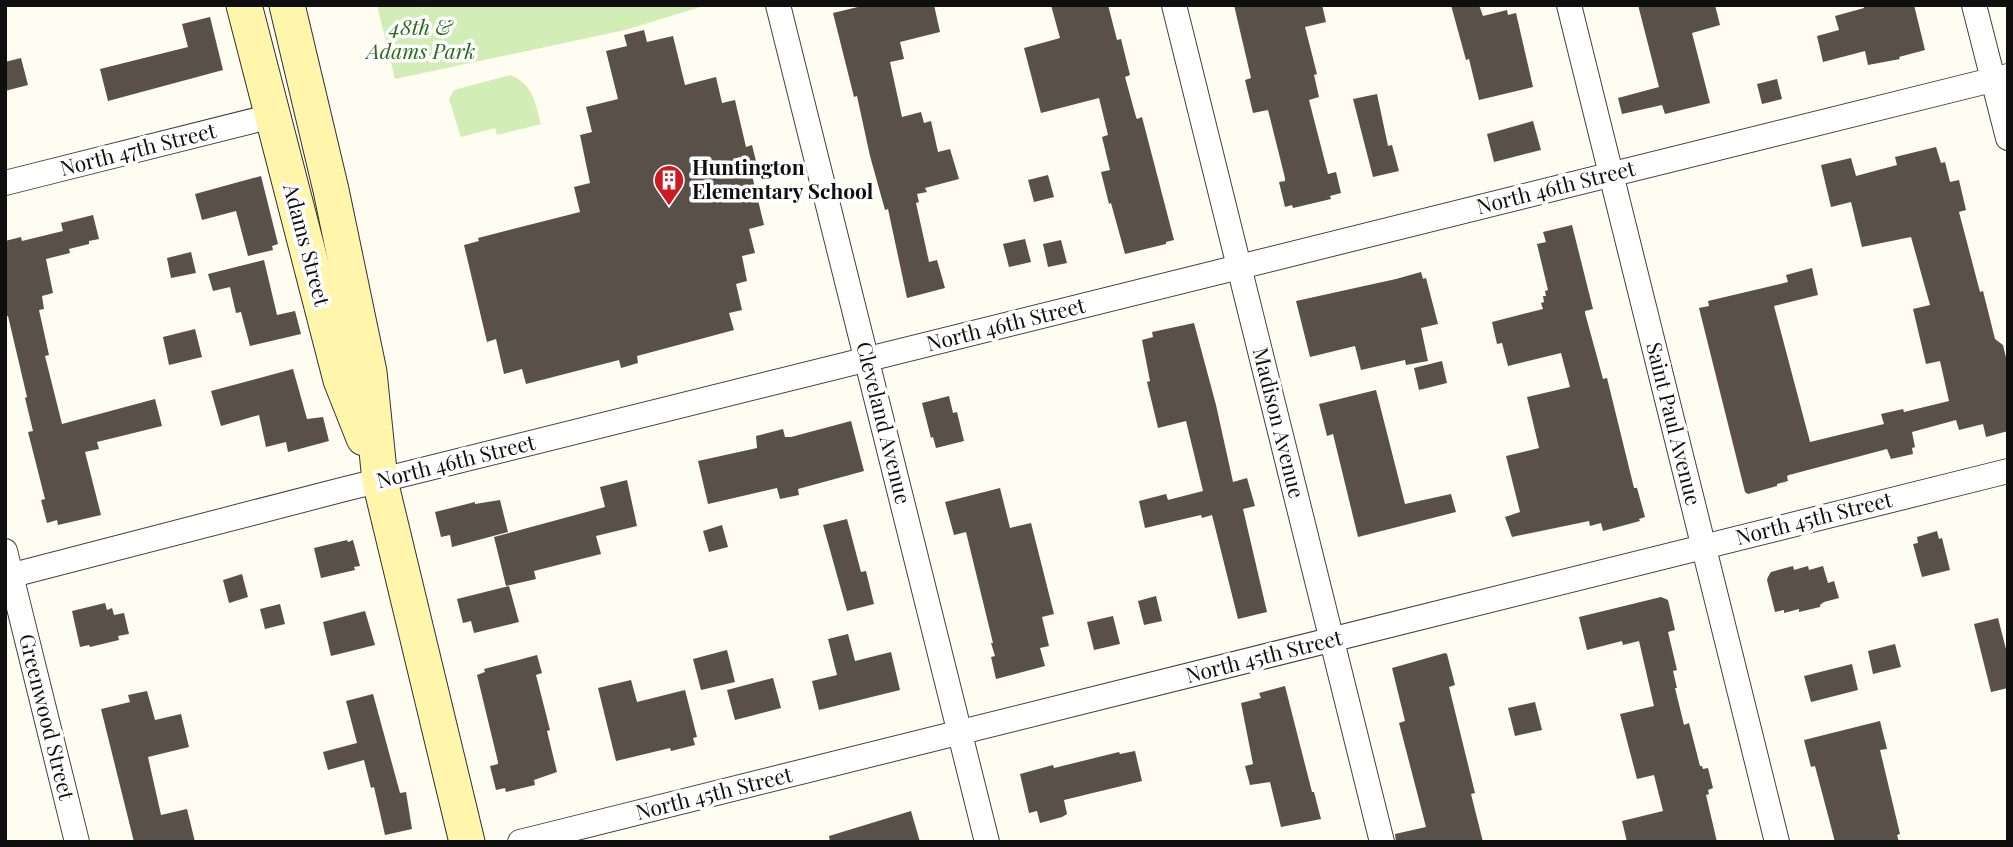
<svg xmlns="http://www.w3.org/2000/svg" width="2013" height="847" font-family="'Playfair Display',serif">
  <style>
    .green { fill: #d3edb7 }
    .building { fill: #59504a }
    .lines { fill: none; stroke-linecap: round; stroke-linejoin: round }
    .street-casing { stroke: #424242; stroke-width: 26 }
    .secondary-casing { stroke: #313131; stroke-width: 37 }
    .street { stroke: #fff; stroke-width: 24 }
    .secondary { stroke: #fff6ac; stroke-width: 35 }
    .labels { text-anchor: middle; stroke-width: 7; stroke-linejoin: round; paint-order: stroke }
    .park-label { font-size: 21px; font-style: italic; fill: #2a6d19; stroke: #fff }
    .street-label { font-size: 21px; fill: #0f0f0f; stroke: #fff }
    .poi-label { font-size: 21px; font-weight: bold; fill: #0f0f0f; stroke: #fff; text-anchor: start }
  </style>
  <rect width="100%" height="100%" fill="#fffcf1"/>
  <!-- green -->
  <g class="green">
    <path d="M377,5H707L625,30L395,79Z"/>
    <path d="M510,75C533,84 535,102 541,124L497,135L495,128L461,137L449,99L454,90Z"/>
  </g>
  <!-- building -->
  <g class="building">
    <path d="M866,5H934L940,32L900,42L904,59L890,62L902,117L921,112L924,123L931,121L938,152L950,149L959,179L925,188L927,192L917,194L919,202L916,203L929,262L937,260L945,288L907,298L888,209L885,210L870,156L857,96L854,97L833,13Z"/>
    <path d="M1051,5H1108L1117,40L1121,39L1130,75L1125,77L1136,117L1137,119L1142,117L1174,240L1166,242V244L1125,254L1111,203L1109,204L1101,172L1110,170L1102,137L1108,135L1099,98L1041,113L1024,48L1060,38Z"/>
    <path d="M1234,5H1322L1326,22L1305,27L1317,74L1314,75L1319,97L1309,100L1328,174L1336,172L1341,193L1330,196L1331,199L1293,208L1292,205L1285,207L1279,182L1285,181V178L1268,110L1253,113L1245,80L1251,78Z"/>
    <path d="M1451,5H1479L1483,16L1507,10L1508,15L1516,13L1533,87L1479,100L1469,59L1466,60Z"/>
    <path d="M1638,5H1715L1720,25L1692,33L1710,103L1665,114L1662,105L1622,114L1618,98L1659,87Z"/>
    <path d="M1863,5H1914L1925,50L1899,57L1900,59L1868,65L1865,51L1823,62L1817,36L1839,30L1835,16L1864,8Z"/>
    <path d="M210,17L223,70L108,101L100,69L188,47L182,24Z"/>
    <path d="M644,30L647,42L673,36L685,85L716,77L722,103L735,100L746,147L752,145L757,165L750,167L764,225L749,229L755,253L742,256L747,281L736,284L742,310L729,313L734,330L637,356L638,363L621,368L619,360L526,384L522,369L504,374L496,339L487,342L464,245L479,241L478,238L580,212L574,187L590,183L580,135L592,132L586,107L618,99L606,51L627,46L624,35Z"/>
    <path d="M21,58L28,85L5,91V62Z"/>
    <path d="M1777,79L1782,99L1762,104L1757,84Z"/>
    <path d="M1377,94L1388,146L1392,145L1399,171L1373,177L1353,99Z"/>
    <path d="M1533,121L1541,150L1494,162L1487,134Z"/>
    <path d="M1936,147L1941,163L1945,162L1950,182L1959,180L1966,210L1959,212L1980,292L1983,291L1995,339L2003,345L2008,366V431L1986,437L1983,424L1959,430L1956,420L1912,432L1915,447L1912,448L1913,454L1891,459L1887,449L1789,475L1787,476L1788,481L1777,484V486L1748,494L1745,492L1699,308L1709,306L1708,301L1788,282L1786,275L1812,268L1818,295L1774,306L1810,442L1884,424L1881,414L1903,409L1904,412L1949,401L1940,361L1926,364L1913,309L1930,305L1911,237L1862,247L1851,202L1831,207L1821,165L1851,158L1856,176L1897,165L1895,157Z"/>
    <path d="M1048,175L1054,197L1034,202L1028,180Z"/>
    <path d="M261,176L278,244L272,246L273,250L248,256L236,211L202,220L195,194Z"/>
    <path d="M93,215L99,239L89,241V244L69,249L70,253L46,259L53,293L42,296L44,309L39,310L49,355L45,356L62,424L155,399L162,426L97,442L99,449L85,452L101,515L58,525L57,520L47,523L41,500L45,499L28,432L33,431L25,398L27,397L8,316L5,317V241L21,237L22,241L63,231L61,223Z"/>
    <path d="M1572,225L1593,309L1585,311V313L1603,379L1607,378L1634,488H1637L1645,517L1639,519L1640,521L1603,531L1601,523L1590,526L1589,521L1512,537L1505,517L1520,512L1506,456L1539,448L1527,397L1570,387L1561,353L1508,366L1502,343L1497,344L1492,322L1543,309L1541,303L1544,302L1543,296H1546L1545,291L1548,290L1537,244L1546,242L1543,232Z"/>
    <path d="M1025,239L1031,262L1009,267L1003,244Z"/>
    <path d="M1061,240L1067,263L1048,267L1043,244Z"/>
    <path d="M191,252L196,273L171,278L167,258Z"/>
    <path d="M264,260L277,315L295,311L301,334L250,346L241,312L236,313L230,287L213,291L208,274Z"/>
    <path d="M1421,272L1423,279L1426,278L1438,324L1421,328L1428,361L1406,365L1405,360L1361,370L1355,346L1310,357L1296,301L1396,279Z"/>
    <path d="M1194,323L1216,405L1233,482L1247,478L1255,506L1243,509L1267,612L1238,619L1212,515L1202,518L1201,515L1145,528L1139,501L1166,494L1168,500L1203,491L1186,421L1158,428L1147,382L1150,381L1142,340L1153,337L1152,332Z"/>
    <path d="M195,329L202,357L169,365L163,337Z"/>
    <path d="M1442,361L1447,383L1419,390L1414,368Z"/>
    <path d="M293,369L307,419L323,417L329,441L288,452L286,442L266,447L259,415L221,426L211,391Z"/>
    <path d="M1376,390L1405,504L1451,494L1456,512L1358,537L1333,434L1327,436L1319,404Z"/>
    <path d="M949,396L953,413L957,412L964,441L936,448L933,437L931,438L922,403Z"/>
    <path d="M851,421L864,471L798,489L799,495L780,499L777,488L708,504L698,461L757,448L756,436L783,429L785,437H791Z"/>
    <path d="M627,480L637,526L596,536L601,554L534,571L536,579L506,586L494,537L605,507L600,487Z"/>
    <path d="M1000,488L1010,528L1031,523L1054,614L1042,617L1049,646L1040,648L1045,666L996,679L991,657L995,656L991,643H993L966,532L954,535L945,502Z"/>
    <path d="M500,500L508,532L452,547L450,535L441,537L435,512L475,502V504Z"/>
    <path d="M847,519L861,572L866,571L874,604L847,611L823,525Z"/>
    <path d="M722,525L728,547L709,552L703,531Z"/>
    <path d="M1937,531L1939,539L1942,538L1950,570L1922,577L1913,544L1918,543L1917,537Z"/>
    <path d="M347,540L348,542L353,540L360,566L354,567L355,570L321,578L314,548Z"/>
    <path d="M1793,566L1794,570L1808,566L1809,570L1823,566L1828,583L1834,581L1839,598L1824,602L1820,605V607L1799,612V609L1784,613V610L1775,612L1767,580L1768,577L1771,572Z"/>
    <path d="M242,574L248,597L229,603L223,580Z"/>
    <path d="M509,586L519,622L474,633L471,621L463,623L457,599Z"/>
    <path d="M1156,596L1162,621L1144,625L1138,601Z"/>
    <path d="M1661,597L1668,600L1675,630L1668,632L1677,670L1673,671L1677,688H1675L1684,725L1689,723L1700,766H1702L1703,769L1708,768L1713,788L1708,790L1709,794L1706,795L1717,842H1627L1622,821L1663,811L1654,775L1637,779L1620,714L1654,706L1639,641L1623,645L1622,641L1587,650L1579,617Z"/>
    <path d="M105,603L107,610L112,608L114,615L124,613L129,634L118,636L119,640L90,647L89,645L80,647L72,611Z"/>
    <path d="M280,604L285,624L265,629L260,609Z"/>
    <path d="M365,611L375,645L331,656L323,622Z"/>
    <path d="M1113,616L1120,644L1094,650L1087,622Z"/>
    <path d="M1998,618L2008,657V688L1991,692L1974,624Z"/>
    <path d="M848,634L855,661L891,652L900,690L819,710L812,681L837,675L828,639Z"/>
    <path d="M1895,644L1901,667L1873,674L1868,651Z"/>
    <path d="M727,650L735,682L701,690L693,659Z"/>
    <path d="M1445,653L1447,654L1455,685L1449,687L1475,793L1471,794L1483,842H1396L1395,834L1426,827L1399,723L1405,721L1392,668Z"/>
    <path d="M537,655L542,673L536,675L550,730L547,731L557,772L534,780L535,785L506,792L505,788L496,790L490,766L498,764V762L477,675L485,672L484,669Z"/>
    <path d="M1852,664L1858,690L1811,702L1804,676Z"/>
    <path d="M773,678L781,708L735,720L727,690Z"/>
    <path d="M631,680L637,702L685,690L697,737L693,738L695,745L671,751L670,748L616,761L598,688Z"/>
    <path d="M1285,686L1312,792H1314L1321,819L1281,827L1270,782L1250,785L1245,766L1253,764L1241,703L1261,698L1259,693Z"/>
    <path d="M147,691L155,720L181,714L189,747L148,757L161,815L187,809L195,842H134L101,709L130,702L128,695Z"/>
    <path d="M373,694L400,793L406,792L412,829L385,835L374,787L371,788L364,760L328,770L323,752L357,743L346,701Z"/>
    <path d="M1535,702L1542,730L1515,736L1508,708Z"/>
    <path d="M1880,721L1887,749L1880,750L1900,834L1897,835L1899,842H1835L1815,766L1811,767L1804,740Z"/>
    <path d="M1135,751L1142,781L1064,800L1067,814L1062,817L1040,823L1037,811L1029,813L1020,774L1053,765L1054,768L1119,752L1120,754Z"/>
    <path d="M911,811L920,842H830L829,836Z"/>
  </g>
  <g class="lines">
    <!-- street casing -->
    <g class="street-casing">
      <g id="street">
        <path d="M778,5L987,842"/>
        <path d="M1174,5L1382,842"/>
        <path d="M1569,5L1777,842"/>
        <path d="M1974,5L2008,138"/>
        <path d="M5,183L272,116"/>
        <path d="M5,551L77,842"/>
        <path d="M5,577L341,490L2008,76"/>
        <path d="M520,842L2008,471"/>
      </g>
    </g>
    <!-- secondary casing -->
    <g class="secondary-casing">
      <g id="secondary">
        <path d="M244,5L341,380L364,438"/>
        <path d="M287,5L331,190L369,372L380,481L467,842"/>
      </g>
    </g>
    <!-- street -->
    <use href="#street" class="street"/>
    <!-- secondary -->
    <use href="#secondary" class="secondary"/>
  </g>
  <!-- icons -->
  <defs>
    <g id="building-pin" transform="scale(1.575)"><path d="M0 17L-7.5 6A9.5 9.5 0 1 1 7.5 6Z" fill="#cb1b23" stroke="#fff"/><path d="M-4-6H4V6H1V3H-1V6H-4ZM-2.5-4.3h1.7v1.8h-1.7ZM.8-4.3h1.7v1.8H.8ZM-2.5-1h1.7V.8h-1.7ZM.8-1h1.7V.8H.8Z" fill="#fff"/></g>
  </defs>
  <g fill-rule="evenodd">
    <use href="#building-pin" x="669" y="180"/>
  </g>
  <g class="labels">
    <!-- park labels -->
    <g class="park-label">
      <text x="421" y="35">48th &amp;<tspan x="421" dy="24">Adams Park</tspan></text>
    </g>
    <!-- street labels -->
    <g class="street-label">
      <text transform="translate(138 150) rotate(-14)" y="7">North 47th Street</text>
      <text transform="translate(1556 188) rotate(-14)" y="7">North 46th Street</text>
      <text transform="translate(306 245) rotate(75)" y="7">Adams Street</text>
      <text transform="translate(1006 325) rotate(-14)" y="7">North 46th Street</text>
      <text transform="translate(883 423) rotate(76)" y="7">Cleveland Avenue</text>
      <text transform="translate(1278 423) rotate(76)" y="7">Madison Avenue</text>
      <text transform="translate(1673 424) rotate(76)" y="7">Saint Paul Avenue</text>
      <text transform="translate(456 462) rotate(-14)" y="7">North 46th Street</text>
      <text transform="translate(1814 519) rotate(-14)" y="7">North 45th Street</text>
      <text transform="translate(1264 657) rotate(-14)" y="7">North 45th Street</text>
      <text transform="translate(46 717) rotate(76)" y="7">Greenwood Street</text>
      <text transform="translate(714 794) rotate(-14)" y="7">North 45th Street</text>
    </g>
    <!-- poi labels -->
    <g class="poi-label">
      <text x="692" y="175">Huntington<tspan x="692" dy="24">Elementary School</tspan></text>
    </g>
  </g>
  <!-- border -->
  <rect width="2013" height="847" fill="none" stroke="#0f0f0f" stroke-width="14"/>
</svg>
